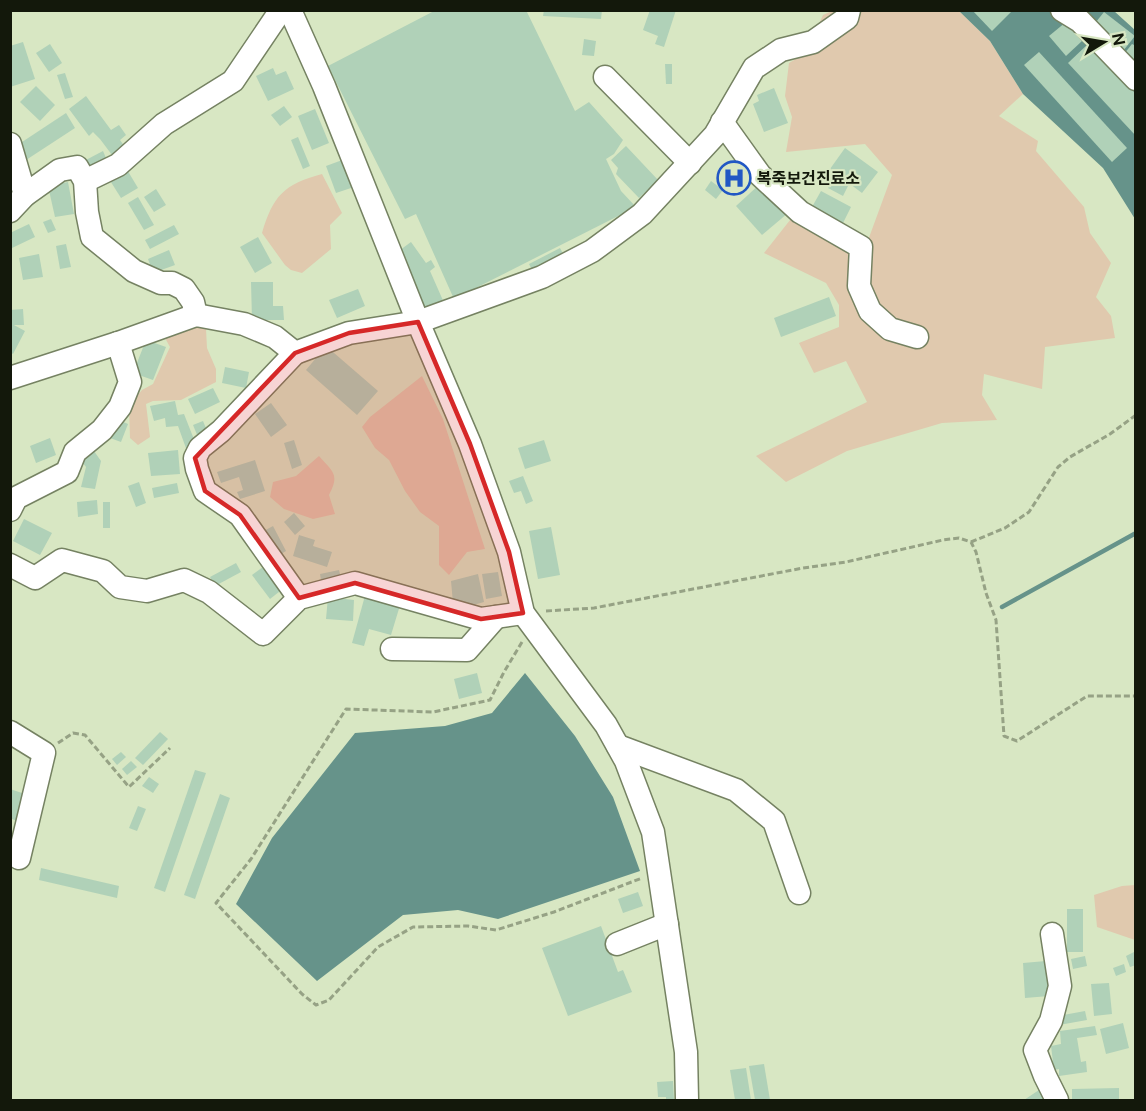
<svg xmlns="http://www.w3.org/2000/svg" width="1146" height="1111" font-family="'Public Sans','Noto Sans KR',sans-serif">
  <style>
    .green { fill: #e0c9ae }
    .water { fill: #66938a }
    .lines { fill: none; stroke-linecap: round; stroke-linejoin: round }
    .stream { stroke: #66938a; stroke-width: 4.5 }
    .building { fill: #b0d1b8 }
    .minor-casing { stroke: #758262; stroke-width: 25 }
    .path { stroke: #96a285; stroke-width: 3; stroke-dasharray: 6 3; stroke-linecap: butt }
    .minor { stroke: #fff; stroke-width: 22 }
    .marked { fill: #d62828; fill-opacity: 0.2; stroke: #d62828; stroke-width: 4.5; stroke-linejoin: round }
    .labels { text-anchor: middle; stroke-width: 4.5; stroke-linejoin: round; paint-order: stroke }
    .poi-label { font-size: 16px; font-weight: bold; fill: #13180b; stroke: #d8e7c3; text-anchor: start }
  </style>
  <rect width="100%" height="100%" fill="#d8e7c3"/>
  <!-- green -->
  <g class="green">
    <path d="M832,11H959L990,41L1023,94L999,116L1038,141L1036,151L1084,207L1090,233L1111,263L1096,297L1111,316L1115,338L1045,347L1042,389L984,374L982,395L997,420L942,423L847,451L786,482L756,456L867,402L846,361L814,373L799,343L839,327V305L826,283L764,253L794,215L867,243L892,175L865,144L786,152L792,117L785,96L789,63L806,53L823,15Z"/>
    <path d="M322,174L342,213L330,225L331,249L302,273L291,270L285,265L262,233C273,196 284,184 322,174Z"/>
    <path d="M194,320L206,329L207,348L216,369V382L181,400L153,401L146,404L150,437L138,445L130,438L129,406L142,390L153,384L170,347L165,338L170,331Z"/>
    <path d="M422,376L443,419L485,549L467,552L449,575L439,565V526L420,512L405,491L389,460L375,448L362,427L370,417Z"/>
    <path d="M319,456C333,472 340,474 329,495L335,514L313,519L284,509L270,497L273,482L296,476Z"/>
    <path d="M1135,885V940L1097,927L1094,895L1122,886Z"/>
  </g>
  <!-- water -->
  <g class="water">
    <path d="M959,11H1114L1135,30V219L1103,168L1023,94L990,41Z"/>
    <path d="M525,673L575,736L613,797L640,871L498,919L458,910L403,915L317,981L236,904L272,838L355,733L445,726L492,713Z"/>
  </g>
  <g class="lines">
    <!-- stream -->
    <path class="stream" d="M1002,607L1136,533"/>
  </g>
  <!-- building -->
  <g class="building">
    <path d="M436,10H526L575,111L589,102L623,140L614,154L606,159L621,191L636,207L454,299L416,214L405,219L328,66Z"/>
    <path d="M544,10H602L601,19L543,16Z"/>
    <path d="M650,10H676L664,47L655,44L658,36L643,30Z"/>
    <path d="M972,10H1013L992,31Z"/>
    <path d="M1104,12L1135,36L1123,51L1092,27Z"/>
    <path d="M1066,22L1082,41L1066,56L1049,36Z"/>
    <path d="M584,39L596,41L594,56L582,55Z"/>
    <path d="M23,42L35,79L10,87V46Z"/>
    <path d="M1089,43L1136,94V136L1068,63Z"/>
    <path d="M50,44L62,63L49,72L36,53Z"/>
    <path d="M1132,44L1136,46V64L1124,54Z"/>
    <path d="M1039,52L1127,148L1112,162L1024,65Z"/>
    <path d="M665,64H672V84H666Z"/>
    <path d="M273,68L276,75L286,71L294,89L268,101L256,76Z"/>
    <path d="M65,73L73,97L65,99L57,75Z"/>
    <path d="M36,86L55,105L40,121L20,102Z"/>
    <path d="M774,88L788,123L764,132L753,104L759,101L757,95Z"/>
    <path d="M86,96L111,130L119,125L126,135L120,140L127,150L115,159L100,139L93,132L89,136L69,109Z"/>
    <path d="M284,106L292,117L280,126L271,115Z"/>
    <path d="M315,109L329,143L312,150L298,116Z"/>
    <path d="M66,113L75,128L26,160L16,146Z"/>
    <path d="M298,137L310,166L303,169L291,140Z"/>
    <path d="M626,146L658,180L639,198L616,174L618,168L611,160Z"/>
    <path d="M845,148L878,172L862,193L830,169Z"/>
    <path d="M103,151L109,165L91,174L84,161Z"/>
    <path d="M345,159L354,187L336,193L326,166Z"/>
    <path d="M126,168L138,188L121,198L109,179Z"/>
    <path d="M834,178L848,186L843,196L828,188Z"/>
    <path d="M711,181L723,190L716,199L705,190Z"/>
    <path d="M68,182L74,214L55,217L48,186Z"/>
    <path d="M761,183L788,213L762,235L736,206Z"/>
    <path d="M156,189L166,205L154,212L144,197Z"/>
    <path d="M821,191L851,207L843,223L812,207Z"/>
    <path d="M138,197L154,225L144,230L128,203Z"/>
    <path d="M51,219L56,230L48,233L43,222Z"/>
    <path d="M29,224L35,237L12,248L10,244V233Z"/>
    <path d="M174,225L179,234L150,249L145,240Z"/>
    <path d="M258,237L272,263L255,273L240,247Z"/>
    <path d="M411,242L426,263L431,260L435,267L430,271L445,305L425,313L396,253Z"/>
    <path d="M66,244L71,267L60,269L56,246Z"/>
    <path d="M560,248L566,259L534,274L529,264Z"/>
    <path d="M169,250L175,265L153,273L148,259Z"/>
    <path d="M39,254L43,277L23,280L19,258Z"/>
    <path d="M251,282H273V306H283L284,320H252Z"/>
    <path d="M358,289L365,306L337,318L329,300Z"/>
    <path d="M829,297L836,316L781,337L774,318Z"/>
    <path d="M23,309L24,325H14L25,331L13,354L10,352V310Z"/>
    <path d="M146,340L166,347L153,380L133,373Z"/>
    <path d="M326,346L378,391L357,415L306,370Z"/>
    <path d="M225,367L249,372L246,388L222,383Z"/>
    <path d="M213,388L220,402L195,414L188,399Z"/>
    <path d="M175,401L178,415L184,414L197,447L187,451L178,426L166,427L165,418L154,421L150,406Z"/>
    <path d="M271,403L287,425L271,437L255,414Z"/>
    <path d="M117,419L128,424L121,442L110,438Z"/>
    <path d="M203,421L210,438L200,442L193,425Z"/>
    <path d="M50,438L56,455L36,463L30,446Z"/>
    <path d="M294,440L302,465L292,469L284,443Z"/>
    <path d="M544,440L551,461L525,469L518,448Z"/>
    <path d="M89,444L101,461L95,489L81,487L86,467L77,455Z"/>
    <path d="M178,450L180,474L151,476L148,453Z"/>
    <path d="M255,460L265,491L240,499L237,492L243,490L239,477L221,483L217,472Z"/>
    <path d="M523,476L533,501L526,504L521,491L514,493L509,481Z"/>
    <path d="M139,482L146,503L136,507L128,486Z"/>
    <path d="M177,483L179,493L154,498L152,488Z"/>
    <path d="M97,500L98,514L78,517L77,502Z"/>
    <rect x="103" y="502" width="7" height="26"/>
    <path d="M294,513L305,526L295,535L284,522Z"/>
    <path d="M24,519L52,533L40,555L13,541Z"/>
    <path d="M273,526L286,551L276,557L262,532Z"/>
    <path d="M551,527L560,575L538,579L529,531Z"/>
    <path d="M299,535L315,540L313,546L332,552L327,567L293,556Z"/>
    <path d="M236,563L241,572L215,586L210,577Z"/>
    <path d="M267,564L284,588L270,599L252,575Z"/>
    <path d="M339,570L342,582L322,586L320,574Z"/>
    <path d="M498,572L502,596L486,599L482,574Z"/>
    <path d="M478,574L484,602L470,606L453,603L451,581Z"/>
    <path d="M366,592L401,602L391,635L369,629L364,646L352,643Z"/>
    <path d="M328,597L354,600L353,621L326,619Z"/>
    <path d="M477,673L482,693L459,699L454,679Z"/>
    <path d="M160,732L168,739L143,765L135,758Z"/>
    <path d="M121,752L126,757L117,765L112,759Z"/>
    <path d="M131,761L137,767L127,775L122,769Z"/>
    <path d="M195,770L206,773L165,892L154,888Z"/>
    <path d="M149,777L159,784L153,793L142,786Z"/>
    <path d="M10,789L31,796L21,823L10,818Z"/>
    <path d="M220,794L230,798L195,899L184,895Z"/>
    <path d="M138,806L146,809L137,831L129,828Z"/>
    <path d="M41,868L119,886L117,898L39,880Z"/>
    <path d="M638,892L643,906L623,913L618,899Z"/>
    <rect x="1067" y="909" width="16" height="43"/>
    <path d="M601,926L618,972L623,970L632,992L568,1016L542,948Z"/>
    <path d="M1134,952L1136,965L1130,967L1126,956Z"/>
    <path d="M1085,956L1087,966L1073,969L1071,959Z"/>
    <path d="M1046,961L1049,996L1025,998L1023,963Z"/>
    <path d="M1124,964L1126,972L1116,976L1113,968Z"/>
    <path d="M1109,983L1112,1014L1094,1016L1091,984Z"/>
    <path d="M1085,1011L1087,1020L1059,1025L1058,1016Z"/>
    <path d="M1123,1023L1129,1048L1106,1054L1100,1029Z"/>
    <path d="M1095,1026L1097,1035L1077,1038L1081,1062L1086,1061L1087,1072L1059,1076V1069L1054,1070L1051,1046L1061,1044L1060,1031Z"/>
    <path d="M764,1064L770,1100H755L749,1066Z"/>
    <path d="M746,1068L751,1100H735L730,1070Z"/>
    <path d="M673,1081L674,1100H666V1097H658L657,1082Z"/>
    <path d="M1042,1088L1051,1100H1024Z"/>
    <path d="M1119,1088V1100H1072V1089Z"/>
  </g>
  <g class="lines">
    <!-- minor casing -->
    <g class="minor-casing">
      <g id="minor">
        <path d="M290,10L324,86L418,322L470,444L509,552L523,613L606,725L626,761L653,832L686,1052L687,1100"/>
        <path d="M1062,10L1080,21L1136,79"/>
        <path d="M605,77L690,163"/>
        <path d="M722,122L760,175L800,212L861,247L859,286L870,311L890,329L917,337"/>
        <path d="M10,144L25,195"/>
        <path d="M85,181L118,165L164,124L233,81L281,10"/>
        <path d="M10,211L25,195L60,170L77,167L85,181L87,212L92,237L134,271L161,283H172L184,289L193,302L196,315"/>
        <path d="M295,353L221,431L200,448L195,458L197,469L205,491L240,515L299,598"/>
        <path d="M10,378L118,343L196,315L244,324L275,337L295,353L349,333L418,322L542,277L592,251L642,214L715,135L754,68L781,50L813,42L847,18L849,10"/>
        <path d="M10,510L16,498L67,472L75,452L102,430L120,407L130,382L118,343"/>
        <path d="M10,565L35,578L62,560L103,571L120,587L147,591L184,580L209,592L263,634L299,598L355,583L481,619L523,613"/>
        <path d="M392,649L467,650L496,617"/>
        <path d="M10,732L44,753L19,858"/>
        <path d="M618,746L736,790L774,821L799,893"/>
        <path d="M1052,934L1060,986L1051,1021L1035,1050L1045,1076L1057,1100"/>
        <path d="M617,944L667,924"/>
      </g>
    </g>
    <!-- path -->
    <g class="path">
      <path d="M971,542L1005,528L1029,512L1058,467L1070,457L1110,434L1136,415"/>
      <path d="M546,611L594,608L803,568L846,562L943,540L959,538L971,542L976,552L986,593L996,620L1004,736L1017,741L1087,696H1136"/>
      <path d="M522,642L504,672L490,700L433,712L346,709L251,859L216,903L302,994L316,1005L329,1000L378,947L413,927L468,926L496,930L554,912L642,878"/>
      <path d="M58,743L73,733L85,735L129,787L170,748"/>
    </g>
    <!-- minor -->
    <use href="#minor" class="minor"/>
  </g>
  <!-- marked area -->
  <path class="marked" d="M418,322L470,444L509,552L523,613L481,619L355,583L299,598L240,515L205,491L195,458L295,353L349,333Z"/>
  <!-- icons -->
  <defs>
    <g id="hospital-ring" transform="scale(1.725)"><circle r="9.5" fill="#d8e7c3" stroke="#2157c4" stroke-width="1.5"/><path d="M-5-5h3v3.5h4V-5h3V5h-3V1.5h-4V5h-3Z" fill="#2157c4"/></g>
  </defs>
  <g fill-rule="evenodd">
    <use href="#hospital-ring" x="734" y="178"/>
  </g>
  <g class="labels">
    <!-- poi labels -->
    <g class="poi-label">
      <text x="757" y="184">복죽보건진료소</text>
    </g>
  </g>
  <!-- border -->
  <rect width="1146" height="1111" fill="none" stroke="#13180b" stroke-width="24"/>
  <!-- north arrow -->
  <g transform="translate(1104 42) rotate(79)" stroke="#d8e7c3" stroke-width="4.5" paint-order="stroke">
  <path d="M0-4.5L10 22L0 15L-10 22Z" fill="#13180b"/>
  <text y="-9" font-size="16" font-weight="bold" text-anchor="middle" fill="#13180b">N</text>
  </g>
</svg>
